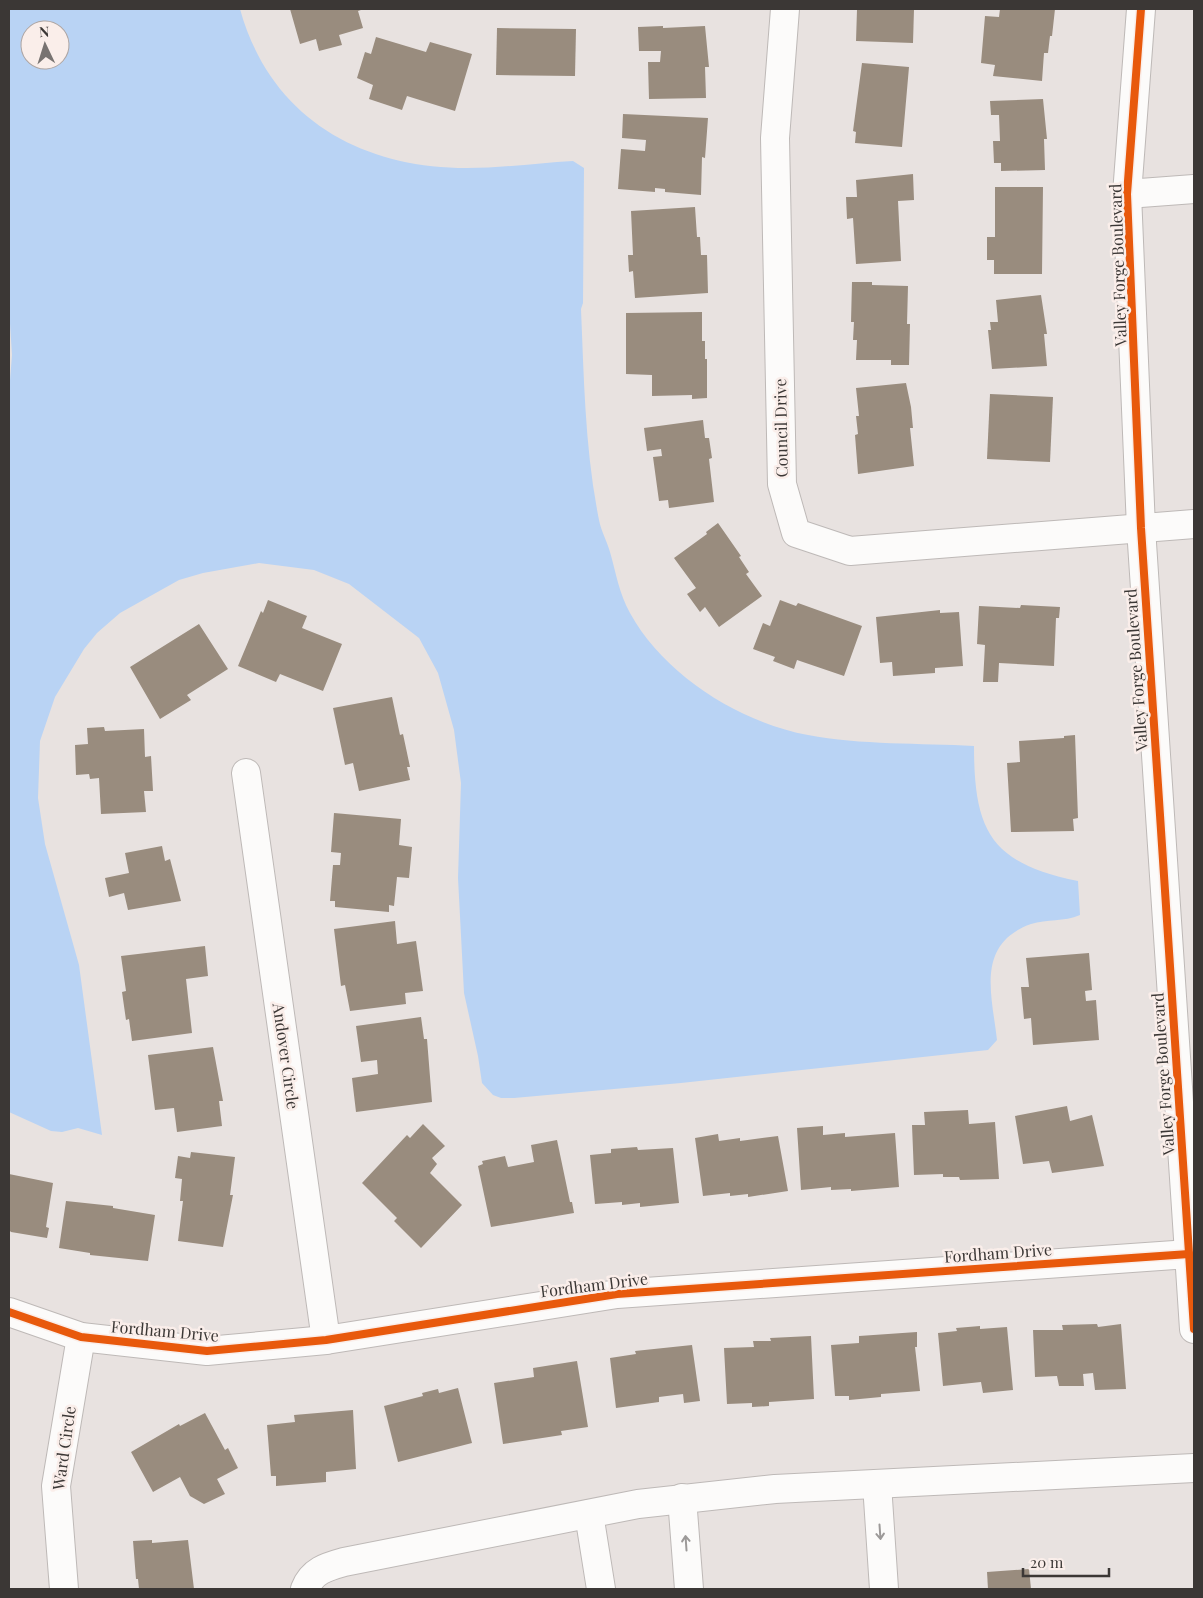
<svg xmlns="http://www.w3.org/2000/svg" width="1203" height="1598" font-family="'Playfair Display',serif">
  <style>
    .water { fill: #b9d3f4; fill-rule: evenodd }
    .building { fill: #998c7e }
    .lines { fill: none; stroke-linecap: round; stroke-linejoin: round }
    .minor-casing { stroke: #beb9b7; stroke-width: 30 }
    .minor { stroke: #fcfbfa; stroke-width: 28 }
    .cycleway-casing { stroke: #faeeea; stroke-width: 11 }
    .cycleway { stroke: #e8590c; stroke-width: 8 }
    .oneway { stroke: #9c9998 }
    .labels { text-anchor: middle; stroke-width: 5; stroke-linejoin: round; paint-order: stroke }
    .street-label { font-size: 16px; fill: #3b3735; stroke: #faeeea }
  </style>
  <rect width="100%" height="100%" fill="#e8e2e0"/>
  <!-- water -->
  <path class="water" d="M9,9H240C270,117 359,168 467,168C502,168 538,163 573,161L584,168L583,303L581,309C584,380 585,450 599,520C601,531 607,541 610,552C616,573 619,593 630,613C664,675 739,722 808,735C860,745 921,743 974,746C974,832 991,863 1078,881L1080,915C1064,922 1047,919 1031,924C975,944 992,995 997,1040L988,1050L681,1083L514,1098H501L493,1095L482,1083L478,1056L464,993L458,878L461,783L454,730L438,673L419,638L349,584L314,570L259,563L203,573L179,580L120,613L97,633L84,649L55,697L40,741L38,798L45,844L79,965L102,1135L78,1128L62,1132L51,1131L9,1112V393L12,355L9,308ZM30,30H60V60H30Z"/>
  <!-- building -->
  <g class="building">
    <path d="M290,9H364L358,11L363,28L339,35L342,45L319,51L316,39L300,44Z"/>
    <path d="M857,9H914L913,43L856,41Z"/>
    <path d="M1000,9H1055L1052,36H1050L1048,53H1044L1042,81L993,76L995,65L981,63L985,16L999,17Z"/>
    <path d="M663,26V28L705,26L709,67H705L706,98L649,99L648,62H660L661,51H639L638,27Z"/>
    <path d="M497,28L576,29L575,76L496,75Z"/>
    <path d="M376,37L426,52L430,42L472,54L455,111L407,96L402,110L369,99L373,85L357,78L365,52L371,54Z"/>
    <path d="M862,63L909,67L902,147L855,143L856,132L853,131Z"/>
    <path d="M1043,99L1047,139H1044L1045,170L1001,171V163H994L993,141H1000L999,115H991L990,101Z"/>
    <path d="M623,114L708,118L705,158L702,157L701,195L665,192V189L655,188V192L618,189L621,149L645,151L646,140L622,138Z"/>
    <path d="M913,174L914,200L898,201L901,261L856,264L853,218L847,219L846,197H857L856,180Z"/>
    <path d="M995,187H1043L1042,274H994V260H987V237H995Z"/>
    <path d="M695,207L697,237H700L701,255H707L708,293L635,298L633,271L629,272L628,255H633L631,211Z"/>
    <path d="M852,282H872V285L908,286L907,324H910L909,365H891V360H856L857,340H853L854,322H851Z"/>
    <path d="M1041,295L1047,334H1044L1047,366L992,369L988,330H991L990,322H998L996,300Z"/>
    <path d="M702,312V341H705V359H707V398L692,399V395L652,396V375L626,374V313Z"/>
    <path d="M906,383L911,407L913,428H910L914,466L858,474L855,435L858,434L856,416H859L856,388Z"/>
    <path d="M990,394L1053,397L1050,462L987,459Z"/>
    <path d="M703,420L705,438H709L712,458L709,459L714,502L669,508L668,500L659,501L653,457L662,456L661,449L647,451L644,428Z"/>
    <path d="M718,523L741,556L739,557L749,572L746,574L762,596L719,627L705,607L700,612L687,594L696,588L674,558L707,534L706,532Z"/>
    <path d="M268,600L307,616L302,628L342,644L323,691L280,674L276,682L238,666L261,611L263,613Z"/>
    <path d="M780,600L796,606L798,603L862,626L844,676L797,660L794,669L773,661L775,657L753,649L763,623L770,626Z"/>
    <path d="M1021,605L1060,607L1059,618H1056L1054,666L999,663L998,682H983L985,645L977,644L979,606L1020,608Z"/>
    <path d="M940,610V613L959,612L963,666L935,668V673L893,676L892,662L880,663L876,617Z"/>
    <path d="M199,624L228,669L187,695L191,700L160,719L130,667Z"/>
    <path d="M392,697L400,735L403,734L410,767H407L410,780L359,791L353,763L345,765L333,708Z"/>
    <path d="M104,727L105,731L144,729L145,757L151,756L153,791H144L146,812L101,814L99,778L90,779L89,774L76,775L75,745L88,744L87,728Z"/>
    <path d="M1075,735L1078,818L1073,819L1074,831L1011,832L1007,763L1020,762L1019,741L1064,738V736Z"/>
    <path d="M334,813L401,819L399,845L412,847L409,878L397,877L394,906L389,905V912L335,907V901H330L333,865H340L341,853L331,852Z"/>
    <path d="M162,846L165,861L170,859L181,901L128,910L124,893L109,897L105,878L129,873L125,853Z"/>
    <path d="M395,921L397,944L416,941L423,991L405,993L406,1004L350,1011L345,985L341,986L334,929Z"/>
    <path d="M205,946L208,976L186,979L192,1033L132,1041L129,1019L126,1020L122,992L126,991L121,956Z"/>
    <path d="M1089,953L1092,990L1085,991L1086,1001L1096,1000L1099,1040L1033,1045L1031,1018L1024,1019L1021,987H1029L1026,958Z"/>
    <path d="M421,1017L424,1039H427L432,1102L356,1112L352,1078L378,1074L377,1060L361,1062L356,1026Z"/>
    <path d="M213,1047L223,1101H219L222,1126L177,1132L174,1108L155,1110L148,1055Z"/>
    <path d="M1067,1106L1070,1121L1092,1115L1104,1166L1052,1173L1049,1161L1023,1164L1015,1116Z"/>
    <path d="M968,1110L969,1124L995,1122L999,1179L960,1180L959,1177H943V1174L914,1175L912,1125H925L924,1112Z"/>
    <path d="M423,1124L445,1146L432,1158L437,1164L430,1173L462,1205L421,1248L394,1221L397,1218L362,1183L407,1135L410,1138Z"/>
    <path d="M823,1126V1135L845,1133V1137L895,1133L899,1187L851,1191V1189L831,1190V1187L801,1190L797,1128Z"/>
    <path d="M718,1134L719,1141L740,1138V1141L778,1136L788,1191L748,1197V1194L730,1196V1193L703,1196L695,1138Z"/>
    <path d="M557,1140L570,1202H572L574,1213L491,1227L478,1166L483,1164L482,1161L505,1156L508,1167L534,1162L531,1145Z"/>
    <path d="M637,1147L638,1150L673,1148L679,1203L640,1207V1203L622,1205V1202L595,1204L590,1155L611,1153V1149Z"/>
    <path d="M191,1152L235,1157L230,1195H233L223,1247L178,1241L183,1201H180L182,1179L175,1178L178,1156L190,1158Z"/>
    <path d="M9,1174L53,1183L46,1227L49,1228L47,1238L11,1232L9,1230Z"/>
    <path d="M66,1201L113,1206V1208L155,1215L148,1261L90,1255V1253L59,1248Z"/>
    <path d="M1097,1324L1098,1327L1121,1324L1126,1389L1095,1390L1093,1373L1083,1374L1084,1386H1059L1057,1376L1035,1377L1033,1330H1063L1062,1325Z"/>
    <path d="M980,1326V1329L1007,1327L1013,1390L983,1393L981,1382L943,1386L938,1333L957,1331L956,1328Z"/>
    <path d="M917,1332V1347H915L920,1391L881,1394V1397L849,1400V1396H835L831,1345L859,1343V1336Z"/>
    <path d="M811,1336L814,1399L769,1402V1406L752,1407V1403L727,1404L724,1348L754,1347L753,1341H771L770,1338Z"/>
    <path d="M692,1345L700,1401L684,1403L683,1394L659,1397V1402L616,1408L610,1358L636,1354L635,1351Z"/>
    <path d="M577,1361L588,1427L561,1431L562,1435L503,1444L494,1383L534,1377L533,1368Z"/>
    <path d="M458,1388L472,1443L398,1462L384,1406L423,1396L422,1393L438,1389L439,1393Z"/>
    <path d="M353,1410L356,1469L326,1472V1482L276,1486V1476H271L267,1425L295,1422L294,1415Z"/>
    <path d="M205,1413L225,1450L228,1448L238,1468L217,1479L225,1494L204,1504L190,1496L180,1477L153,1492L131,1452L179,1424L180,1426Z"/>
    <path d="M152,1540V1543L188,1540L194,1589H139L138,1579H136L133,1541Z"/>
    <path d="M1029,1569L1031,1589H988L987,1572Z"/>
  </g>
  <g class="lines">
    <!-- minor casing -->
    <g class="minor-casing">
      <g id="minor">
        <path d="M785,9L775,138L782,484L796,533L850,551L1194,524"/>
        <path d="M1141,9L1127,194L1141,528L1194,1329"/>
        <path d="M1127,194L1194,189"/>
        <path d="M246,773L326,1340"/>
        <path d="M9,1312L81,1337L207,1351L326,1340L617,1294L1189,1254"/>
        <path d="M877,1484L884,1589"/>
        <path d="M682,1498L689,1589"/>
        <path d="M589,1514L601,1589"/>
        <path d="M64,1589L56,1486L81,1337"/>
        <path d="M305,1589C312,1571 326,1567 344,1562L638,1504L775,1489L1194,1468"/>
      </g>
    </g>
    <!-- minor -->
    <use href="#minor" class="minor"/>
    <!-- cycleway casing -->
    <g class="cycleway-casing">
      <g id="cycleway">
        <path d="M1141,9L1127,194L1141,528L1194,1329"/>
        <path d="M9,1312L81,1337L207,1351L326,1340L617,1294L1189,1254"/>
      </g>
    </g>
    <!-- cycleway -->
    <use href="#cycleway" class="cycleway"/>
  </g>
  <!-- one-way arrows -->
  <defs><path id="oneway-shaft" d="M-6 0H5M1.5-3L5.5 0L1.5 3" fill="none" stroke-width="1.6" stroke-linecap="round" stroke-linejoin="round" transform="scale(1.25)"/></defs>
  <g class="oneway">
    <use href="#oneway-shaft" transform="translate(880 1532) rotate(86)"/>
    <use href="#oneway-shaft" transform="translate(686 1543) rotate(-94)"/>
  </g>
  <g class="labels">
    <!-- street labels -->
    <g class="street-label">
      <text transform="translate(1118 265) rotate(-92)" y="6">Valley Forge Boulevard</text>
      <text transform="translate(781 428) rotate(-91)" y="6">Council Drive</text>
      <text transform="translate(1136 670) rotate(-94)" y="6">Valley Forge Boulevard</text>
      <text transform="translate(286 1056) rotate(82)" y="6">Andover Circle</text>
      <text transform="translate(1163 1074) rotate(-94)" y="6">Valley Forge Boulevard</text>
      <text transform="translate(998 1253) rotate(-4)" y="6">Fordham Drive</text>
      <text transform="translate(594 1285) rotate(-7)" y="6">Fordham Drive</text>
      <text transform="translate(165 1331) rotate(5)" y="6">Fordham Drive</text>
      <text transform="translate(64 1448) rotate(-82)" y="6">Ward Circle</text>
    </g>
  </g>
  <!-- border -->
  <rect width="1203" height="1598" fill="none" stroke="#3b3735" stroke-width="20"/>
  <!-- north arrow -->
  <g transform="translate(45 45) rotate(356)"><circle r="24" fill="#faeeea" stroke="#aea5a2"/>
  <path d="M0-4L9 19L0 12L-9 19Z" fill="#787371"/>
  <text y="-8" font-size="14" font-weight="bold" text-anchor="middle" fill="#3b3735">N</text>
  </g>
  <!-- scale -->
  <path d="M1023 1568v8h86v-8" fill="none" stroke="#3b3735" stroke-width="2.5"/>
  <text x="1030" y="1568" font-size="15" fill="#3b3735" stroke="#faeeea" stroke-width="4" paint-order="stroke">20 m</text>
</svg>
